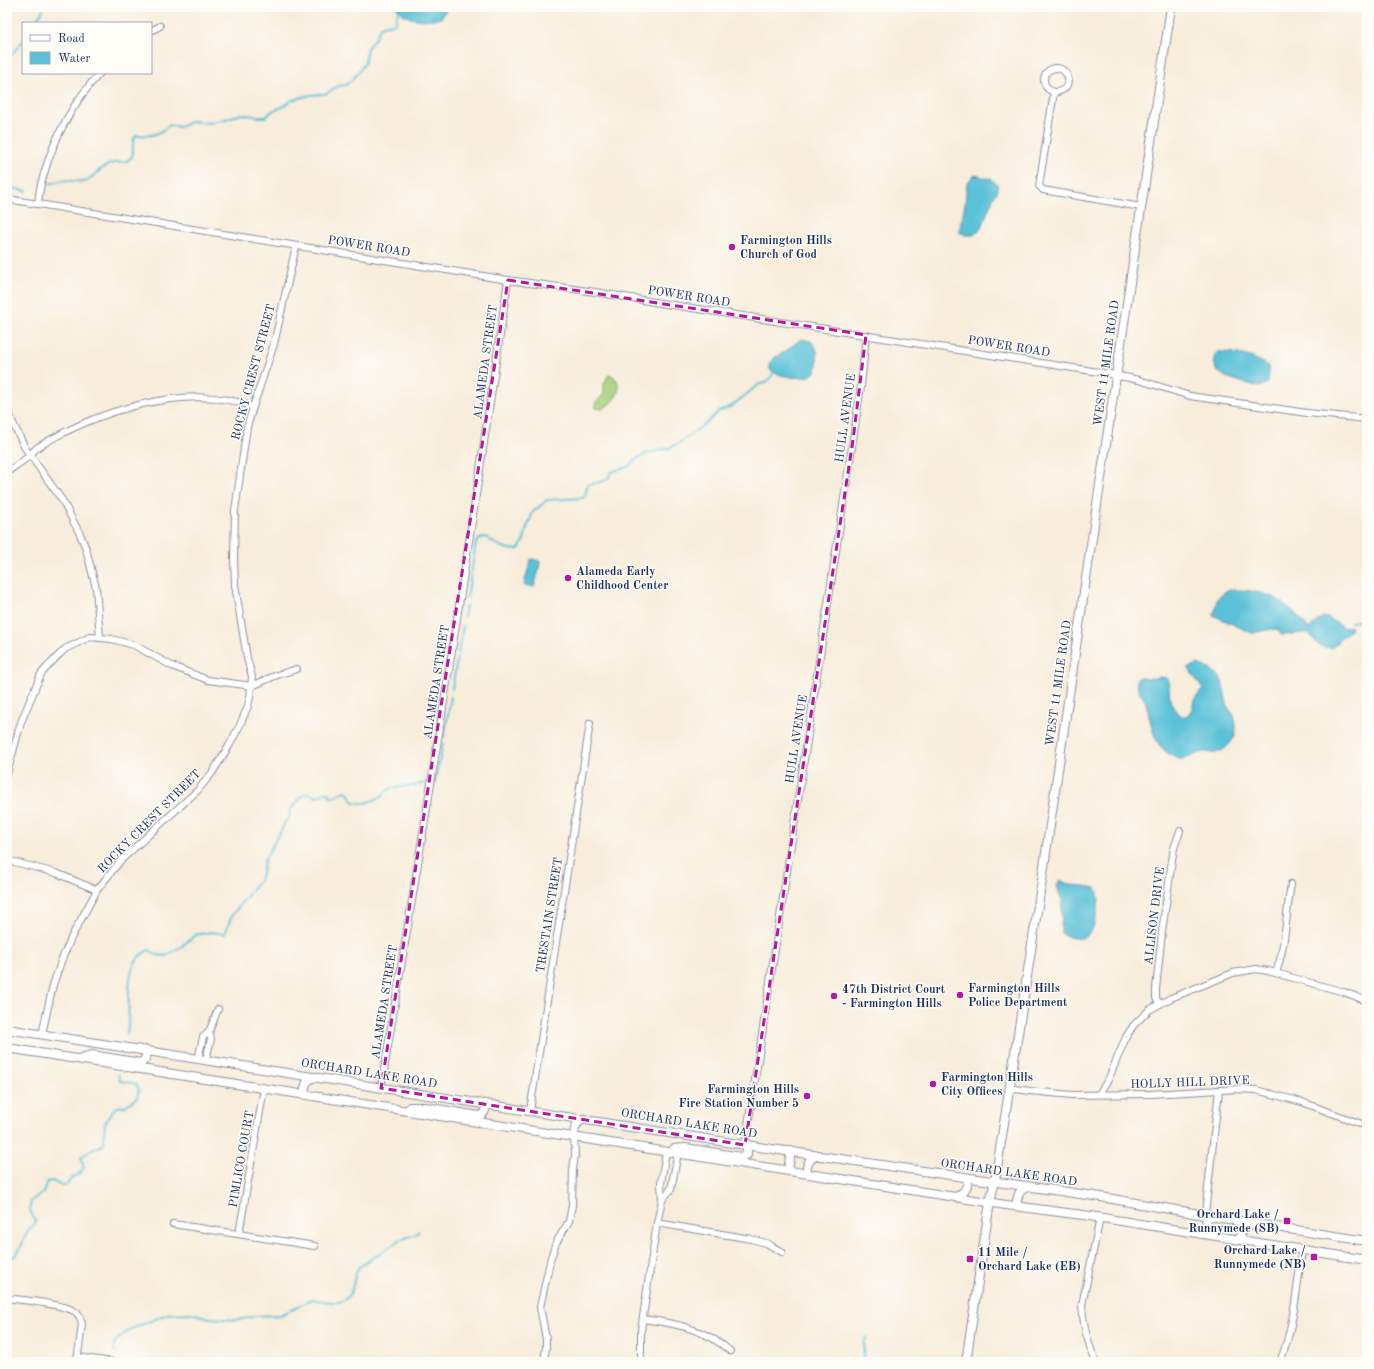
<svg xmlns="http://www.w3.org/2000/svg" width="1374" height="1369" font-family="'Old Standard TT',serif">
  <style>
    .green { fill: #aad37f; stroke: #62816e }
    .water { fill: #5ac1d8; stroke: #3a789b }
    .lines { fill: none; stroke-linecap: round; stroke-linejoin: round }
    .stream { stroke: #5ac1d8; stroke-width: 2 }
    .street-casing { stroke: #8a8e9c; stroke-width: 8 }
    .secondary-casing { stroke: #8a8e9c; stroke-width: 10 }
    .street { stroke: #fff; stroke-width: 6 }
    .secondary { stroke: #fff; stroke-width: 8 }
    .marked { fill: none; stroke: #b5179e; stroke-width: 3; stroke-dasharray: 8 5; stroke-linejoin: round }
    .poi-dot { fill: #b5179e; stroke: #fdfcf7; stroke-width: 1.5 }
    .labels { text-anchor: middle; stroke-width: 3; stroke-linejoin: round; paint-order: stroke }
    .poi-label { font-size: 12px; font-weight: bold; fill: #1b2f5e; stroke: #fdfcf7; text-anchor: start }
    .street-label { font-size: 12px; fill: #1b2f5e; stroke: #fdfcf7 }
  </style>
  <rect width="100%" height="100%" fill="#fdfcf7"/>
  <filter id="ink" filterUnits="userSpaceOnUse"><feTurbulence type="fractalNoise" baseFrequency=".025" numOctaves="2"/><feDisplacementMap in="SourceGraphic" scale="8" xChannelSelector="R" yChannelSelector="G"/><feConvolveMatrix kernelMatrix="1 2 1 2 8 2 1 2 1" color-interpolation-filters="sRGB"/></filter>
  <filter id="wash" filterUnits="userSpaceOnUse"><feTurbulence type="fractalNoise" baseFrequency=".012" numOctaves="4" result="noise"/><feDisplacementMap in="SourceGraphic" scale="16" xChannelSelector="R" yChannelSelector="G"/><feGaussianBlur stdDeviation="0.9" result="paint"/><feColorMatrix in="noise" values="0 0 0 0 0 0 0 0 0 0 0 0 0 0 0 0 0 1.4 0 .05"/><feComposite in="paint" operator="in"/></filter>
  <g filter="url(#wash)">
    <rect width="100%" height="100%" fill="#f8eddb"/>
    <!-- green -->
    <path class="green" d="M609,374C629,384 615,402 602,409L596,408V402L604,394V384Z"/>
    <!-- water -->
    <g class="water">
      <path d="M396,7H446V10L441,18C424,21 407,22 396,7Z"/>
      <path d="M975,175L991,179L997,184L998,190L993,198L982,227L974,235H966L959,232L965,204L967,182Z"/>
      <path d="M801,339L811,341C817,347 818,353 817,361C817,366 817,370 814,373C806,382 777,376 770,370V362L774,358L787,350Z"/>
      <path d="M1217,352C1232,351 1257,357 1268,366L1269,373L1268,383L1259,387L1241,382L1226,377L1216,370L1214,360Z"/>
      <path d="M531,559L540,561L539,570L534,587L524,585L530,562Z"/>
      <path d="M1228,590C1267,589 1285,599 1309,629L1322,617L1329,618L1344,628L1350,626L1351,629L1339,640L1332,648C1316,647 1318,644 1309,633C1299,632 1291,636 1281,635L1279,630L1272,629L1252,633L1213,615C1220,603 1211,599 1228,590Z"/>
      <path d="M1198,664C1225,675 1221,677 1227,704C1228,708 1231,711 1233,714C1236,719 1237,730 1235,735C1233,742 1223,752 1216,753C1212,754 1208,751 1204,752C1187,756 1182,766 1165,751C1152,740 1151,722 1147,707C1145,695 1136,694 1137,679L1138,677L1148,679L1161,677L1166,678C1171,684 1168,695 1171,703C1173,708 1178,711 1181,716H1187L1192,709L1194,700L1203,689L1188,668Z"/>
      <path d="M1060,880L1070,885L1085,886L1096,888C1100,897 1099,902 1097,912C1094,934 1083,946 1061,933L1062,901L1059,893L1057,885Z"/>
    </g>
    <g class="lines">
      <!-- stream -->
      <g class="stream">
        <path d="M448,7H455"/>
        <path d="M33,23L41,14L44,7"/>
        <path d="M7,61L23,40"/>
        <path d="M50,184L63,180L85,182C94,176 102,166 113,163C119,161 126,164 131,158C136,151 129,141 137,135C153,136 157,136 169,125L180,127L192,121L211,123L242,114L260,117H266L272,111L283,107L292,100L310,95L326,94L338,86L346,85L352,80L360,70L365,62L367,48L376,37L379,29L382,26L393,24L396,22L398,10L401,9"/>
        <path d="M7,187L27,191"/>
        <path d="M467,598L476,543C479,539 482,537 486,537C494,544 509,552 519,549L524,540L527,527L533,512L547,500L583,498C588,494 584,488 589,484C599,482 608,483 611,472L628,467L636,459L648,453L669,448L679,443L708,422L718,412L732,406L758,385L767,382L774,373"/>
        <path d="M464,616L466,606"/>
        <path d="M1351,622L1359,621L1364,627H1367"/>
        <path d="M458,654L463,625"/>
        <path d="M452,689L457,659"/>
        <path d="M444,737L451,697"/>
        <path d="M435,781L443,743"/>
        <path d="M127,1034C132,1009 120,962 149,950L157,955L166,956L182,946L195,935L211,932L225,934L232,915L259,881L262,873L264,861L277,837L281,831L285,822L289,818L290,814V810L301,797L308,793L317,797L326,792L328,793L331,797L336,796L344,791L347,792L354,802L360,803H365L382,797L385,792L392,788L418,785L423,783"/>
        <path d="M7,1260C20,1256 22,1243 27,1232C29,1228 34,1226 36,1222C32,1214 27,1210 32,1200L43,1193L47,1182L52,1181L66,1186L72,1178L80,1173L84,1168L81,1157L91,1150L103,1145L104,1143L105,1123L113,1110L117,1107L125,1106L137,1098C143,1080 131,1084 120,1081L118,1075"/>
        <path d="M117,1353L114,1350V1343L129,1330L167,1314L190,1313L210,1318L237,1320L256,1316L280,1315L296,1308L311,1299C329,1301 348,1310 353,1285C355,1278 355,1272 359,1267L400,1240L416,1234L419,1231"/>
        <path d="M863,1362L864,1342L867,1337"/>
      </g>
    </g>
  </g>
  <g filter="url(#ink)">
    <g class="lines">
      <!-- street casing -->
      <g class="street-casing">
        <g id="street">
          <path d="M151,31L160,26"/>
          <circle cx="1056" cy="80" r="12"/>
          <path d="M1054,92L1039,186L1043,190L1141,207"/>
          <path d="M7,199L508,280L595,292L660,303L1105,373L1139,380L1190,396L1307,413L1367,419"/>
          <path d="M38,204C39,195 40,185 43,177C54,138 73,102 100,73"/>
          <path d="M7,406L11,419L25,448L62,500L80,534L86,549L96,588L100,638"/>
          <path d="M7,472C14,467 22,462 29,456C32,453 34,450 38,447C95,412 187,381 253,407"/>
          <path d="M7,774L21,722L41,674L49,665L65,649L90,637L112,639L134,645L172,666L208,680L252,686L277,675L297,669"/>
          <path d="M7,860L56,873L97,890"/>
          <path d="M1276,973C1286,944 1286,914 1291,884"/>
          <path d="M1159,1004L1156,998V989L1162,932L1172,860L1174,848L1180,831"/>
          <path d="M42,1034L53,985L62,959L72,936L97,890L121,860L198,790L212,773L229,746L240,725L248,706L250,697L252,677L247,658L235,585L234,558L235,510L247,427L253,407L274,344L296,246"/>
          <path d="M198,1059L203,1037L209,1032L218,1009"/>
          <path d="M206,1060L211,1039L209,1032"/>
          <path d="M381,1088C426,819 469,549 508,280"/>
          <path d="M1009,1088L1030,1091L1072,1095L1150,1094L1239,1089L1256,1090L1302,1102L1367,1126"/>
          <path d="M1099,1094L1109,1078L1126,1037L1133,1026L1149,1010L1171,998L1233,973L1256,969L1268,971L1344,992L1367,1001"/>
          <path d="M530,1111L590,723"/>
          <path d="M745,1145L853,440L861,386L866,335"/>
          <path d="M662,1200L671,1189L678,1153"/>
          <path d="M1205,1214L1219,1090"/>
          <path d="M657,1223L751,1239L766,1243L782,1252"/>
          <path d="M173,1224L315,1246"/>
          <path d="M239,1234L264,1088"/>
          <path d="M7,1298C21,1300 68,1304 77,1313C80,1316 81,1320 82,1324L77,1362"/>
          <path d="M643,1319C674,1323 706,1329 730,1351"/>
          <path d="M77,1357L112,1362"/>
          <path d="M544,1362L546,1347V1339L540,1307L551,1257L556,1243L569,1221L572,1205L573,1169L575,1155L574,1137"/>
          <path d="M641,1362V1330L657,1223L662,1200L661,1183L666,1151"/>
          <path d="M1096,1362C1088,1344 1083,1325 1082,1305L1100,1218"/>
          <path d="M1280,1362C1294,1327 1297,1287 1302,1250"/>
        </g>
      </g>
      <!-- secondary casing -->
      <g class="secondary-casing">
        <g id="secondary">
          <path d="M7,1029L745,1145L1101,1197L1256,1224L1367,1241"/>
          <path d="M7,1048L1006,1205L1090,1216L1367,1260"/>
          <path d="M81,1058L92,1055L140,1063C146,1061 146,1056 147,1050"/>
          <path d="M304,1094C305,1085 306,1079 316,1077"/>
          <path d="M410,1107H425L479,1116C485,1114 486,1110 486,1104"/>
          <path d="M574,1137C574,1128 576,1121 585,1119"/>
          <path d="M674,1149L686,1148L741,1157L747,1155V1148L745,1145"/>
          <path d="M788,1170L791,1151"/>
          <path d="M806,1173C807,1164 809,1158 818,1155"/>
          <path d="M956,1197C964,1193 968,1188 968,1178"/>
          <path d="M1016,1206C1018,1196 1018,1189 1029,1187"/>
          <path d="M1201,1234C1207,1228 1208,1223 1205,1214"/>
          <path d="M1240,1240C1240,1231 1244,1225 1253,1224"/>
          <path d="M966,1362L990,1202L995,1181L1042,880L1080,619L1171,7"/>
        </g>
      </g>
      <!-- street -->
      <use href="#street" class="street"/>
      <!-- secondary -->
      <use href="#secondary" class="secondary"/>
    </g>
  </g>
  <!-- marked area -->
  <path class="marked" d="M508,280L866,335L853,440L745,1145L381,1088Z"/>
  <!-- markers -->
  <g class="poi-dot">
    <circle cx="732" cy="247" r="4"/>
    <circle cx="568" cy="578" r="4"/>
    <circle cx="960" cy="995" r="4"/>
    <circle cx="834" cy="996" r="4"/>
    <circle cx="933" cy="1084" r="4"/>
    <circle cx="807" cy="1096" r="4"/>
    <rect x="1283" y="1217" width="8" height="8" rx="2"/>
    <rect x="1310" y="1253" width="8" height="8" rx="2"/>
    <rect x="966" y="1255" width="8" height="8" rx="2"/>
  </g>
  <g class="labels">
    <!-- poi labels -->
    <g class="poi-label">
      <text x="740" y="244">Farmington Hills<tspan x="740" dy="14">Church of God</tspan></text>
      <text x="576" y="575">Alameda Early<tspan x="576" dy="14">Childhood Center</tspan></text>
      <text x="968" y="992">Farmington Hills<tspan x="968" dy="14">Police Department</tspan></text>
      <text x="842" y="993">47th District Court<tspan x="842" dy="14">- Farmington Hills</tspan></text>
      <text x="941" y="1081">Farmington Hills<tspan x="941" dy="14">City Offices</tspan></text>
      <text x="799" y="1093" text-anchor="end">Farmington Hills<tspan x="799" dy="14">Fire Station Number 5</tspan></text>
      <text x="1279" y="1218" text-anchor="end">Orchard Lake /<tspan x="1279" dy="14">Runnymede (SB)</tspan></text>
      <text x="1306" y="1254" text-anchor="end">Orchard Lake /<tspan x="1306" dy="14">Runnymede (NB)</tspan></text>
      <text x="978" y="1256">11 Mile /<tspan x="978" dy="14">Orchard Lake (EB)</tspan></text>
    </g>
    <!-- street labels -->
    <g class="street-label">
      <text transform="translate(369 246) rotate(9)" y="4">POWER ROAD</text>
      <text transform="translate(689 296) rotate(9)" y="4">POWER ROAD</text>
      <text transform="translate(1009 346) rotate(9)" y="4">POWER ROAD</text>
      <text transform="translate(485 362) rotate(-82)" y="4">ALAMEDA STREET</text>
      <text transform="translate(1106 363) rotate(-82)" y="4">WEST 11 MILE ROAD</text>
      <text transform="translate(253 372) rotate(-75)" y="4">ROCKY CREST STREET</text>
      <text transform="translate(845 418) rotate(-82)" y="4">HULL AVENUE</text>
      <text transform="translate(436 682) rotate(-81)" y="4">ALAMEDA STREET</text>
      <text transform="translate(1058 683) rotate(-82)" y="4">WEST 11 MILE ROAD</text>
      <text transform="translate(796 739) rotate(-81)" y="4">HULL AVENUE</text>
      <text transform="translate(149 821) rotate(-45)" y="4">ROCKY CREST STREET</text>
      <text transform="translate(549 915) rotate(-81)" y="4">TRESTAIN STREET</text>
      <text transform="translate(1154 916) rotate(-83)" y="4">ALLISON DRIVE</text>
      <text transform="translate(384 1002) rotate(-81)" y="4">ALAMEDA STREET</text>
      <text transform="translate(369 1073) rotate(9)" y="4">ORCHARD LAKE ROAD</text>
      <text transform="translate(1190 1082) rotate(-2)" y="4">HOLLY HILL DRIVE</text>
      <text transform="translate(689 1123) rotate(9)" y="4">ORCHARD LAKE ROAD</text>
      <text transform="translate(241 1159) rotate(-80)" y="4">PIMLICO COURT</text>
      <text transform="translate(1009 1172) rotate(8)" y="4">ORCHARD LAKE ROAD</text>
    </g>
  </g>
  <!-- margin -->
  <rect width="1374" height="1369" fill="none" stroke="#fdfcf7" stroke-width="24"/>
  <!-- legend -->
  <rect x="22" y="22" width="130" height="52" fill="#fdfcf7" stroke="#a3aaba"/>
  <rect x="30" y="35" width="20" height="6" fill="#ffffff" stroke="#a3aaba"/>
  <text x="58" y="42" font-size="12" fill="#1b2f5e">Road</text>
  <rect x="30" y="52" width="20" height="12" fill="#5ac1d8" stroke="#a3aaba"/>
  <text x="58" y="62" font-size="12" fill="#1b2f5e">Water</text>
</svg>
